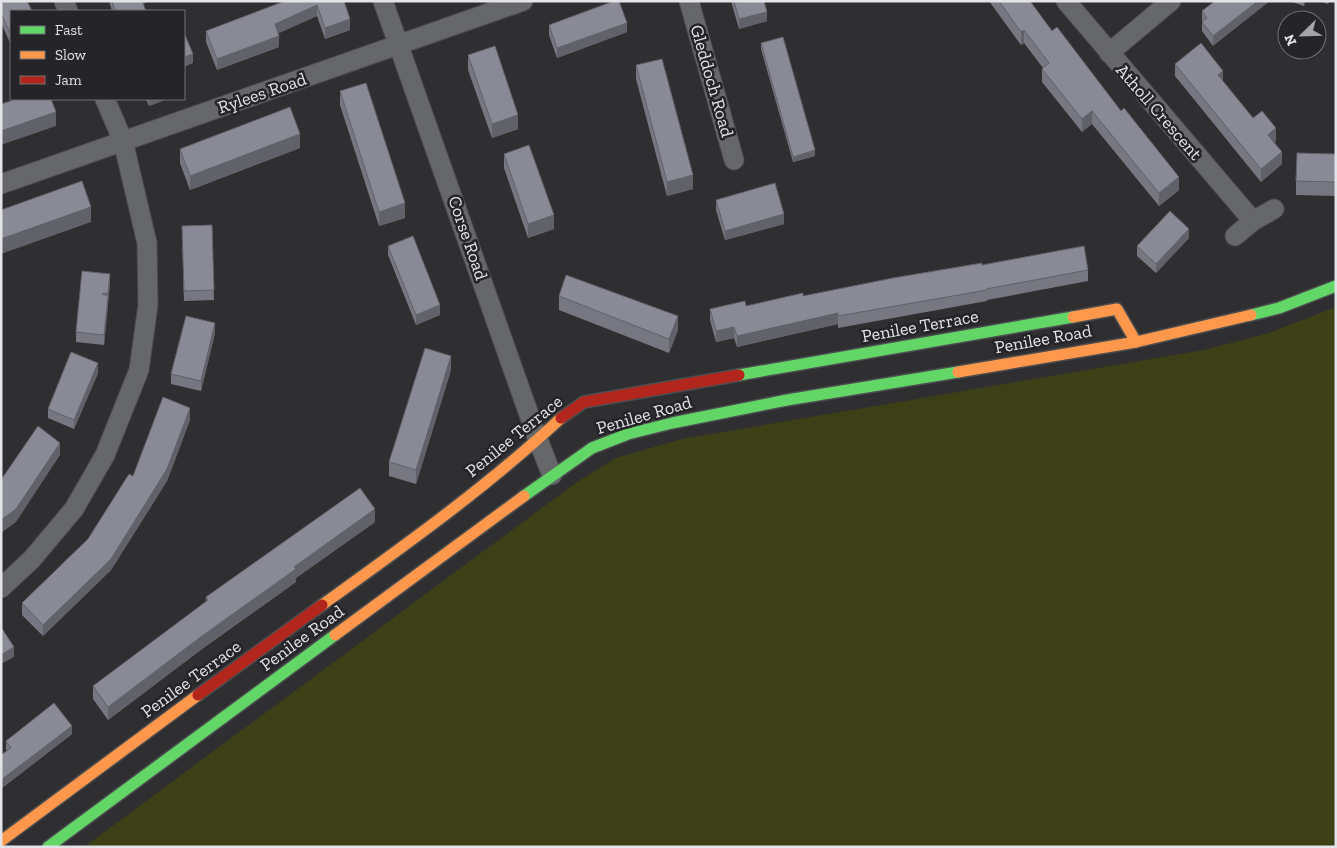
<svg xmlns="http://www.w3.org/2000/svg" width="1337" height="848" font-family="'Zilla Slab',serif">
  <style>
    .green { fill: #3d3f17 }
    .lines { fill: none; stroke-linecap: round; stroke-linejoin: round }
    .street-casing { stroke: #4c4d4f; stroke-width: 21 }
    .fast-casing { stroke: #4c4d4f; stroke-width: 14 }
    .slow-casing { stroke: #4c4d4f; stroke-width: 14 }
    .jam-casing { stroke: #4c4d4f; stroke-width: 14 }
    .street { stroke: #666769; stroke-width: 19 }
    .fast { stroke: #63d668; stroke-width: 11 }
    .slow { stroke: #ff974d; stroke-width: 11 }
    .jam { stroke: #b3261e; stroke-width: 11 }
    .wall { fill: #767781 }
    .shaded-wall { fill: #606169 }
    .building { fill: #898a96; stroke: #606169 }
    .labels { text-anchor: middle; stroke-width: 5; stroke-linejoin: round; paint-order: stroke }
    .street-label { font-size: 18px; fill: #e3e4e7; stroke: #242429 }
  </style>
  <rect width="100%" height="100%" fill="#2f2f32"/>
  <!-- green -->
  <path class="green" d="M1336,307V847H84L577,482L616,458L682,439L1204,350L1269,333Z"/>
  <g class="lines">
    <!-- street casing -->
    <g class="street-casing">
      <g id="street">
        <path d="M64,1L68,11"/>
        <path d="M383,1L538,440L552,475"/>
        <path d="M689,1L734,160"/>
        <path d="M1066,1L1253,221"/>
        <path d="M1109,53L1171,1"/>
        <path d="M1,184L523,1"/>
        <path d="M1235,236L1253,221L1274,209"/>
        <path d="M1,588L32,559L74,509L105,455L139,370L148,305L147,243L123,141L105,99"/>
      </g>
    </g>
    <!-- fast casing -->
    <g class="fast-casing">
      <g id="fast">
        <path d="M1251,315L1279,308L1336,286"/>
        <path d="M739,375L1073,317"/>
        <path d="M524,496L592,448L628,434L672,423L787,400L958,372"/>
        <path d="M48,847L335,635"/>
      </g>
    </g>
    <!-- slow casing -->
    <g class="slow-casing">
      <g id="slow">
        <path d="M1073,317L1117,309L1136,342"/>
        <path d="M958,372L1136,342L1251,315"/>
        <path d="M322,605C404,546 487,487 561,418"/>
        <path d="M335,635L524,496"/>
        <path d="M1,841L198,695"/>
      </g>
    </g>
    <!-- jam casing -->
    <g class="jam-casing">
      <g id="jam">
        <path d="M561,418L584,402L739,375"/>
        <path d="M198,695L322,605"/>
      </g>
    </g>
    <!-- street -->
    <use href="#street" class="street"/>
    <!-- fast -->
    <use href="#fast" class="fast"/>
    <!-- slow -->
    <use href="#slow" class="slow"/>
    <!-- jam -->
    <use href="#jam" class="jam"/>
  </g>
  <!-- wall -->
  <g class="wall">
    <path d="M1,1L11,11V45L1,23Z"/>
    <path d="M109,1H149L143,4L146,11H112Z"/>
    <path d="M285,1H344L350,30L325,39L317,16L278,33L279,47L217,70L206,42V31Z"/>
    <path d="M731,1H764L767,21L739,29Z"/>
    <path d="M989,1H1030L1052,31L1179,190L1159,206L1092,124L1082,132L1042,82V69L1043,68L1024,43L1021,45Z"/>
    <path d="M1215,1L1213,46L1202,31V11Z"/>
    <path d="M1289,1H1305L1304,6Z"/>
    <path d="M1319,1H1329L1328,4Z"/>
    <path d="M549,25L627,32L557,58L549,35Z"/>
    <path d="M761,43L815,156L793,162L761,49Z"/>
    <path d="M468,55L518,129L492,138L468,70Z"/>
    <path d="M1175,64L1223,81L1253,118L1276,141L1274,142L1282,164L1261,182L1175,76Z"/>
    <path d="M636,65L693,189L667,196L636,79Z"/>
    <path d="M340,91L405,218L379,226L340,105Z"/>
    <path d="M146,99H167L149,106Z"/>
    <path d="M300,148L190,190L180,163V149Z"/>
    <path d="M504,154L554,229L528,238L504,168Z"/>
    <path d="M1336,154V196L1296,195V181Z"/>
    <path d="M716,200L784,224L725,240L716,210Z"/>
    <path d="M212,225L214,300L184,301L182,236Z"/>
    <path d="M1189,238L1156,273L1137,256V246Z"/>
    <path d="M388,246L440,315L416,325L388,255Z"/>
    <path d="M982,265L1088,270V281L987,300V301L838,328V324L737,347L734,338L716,342L710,320V309L746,306Z"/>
    <path d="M110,283L104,345L76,342V332Z"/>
    <path d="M559,296L678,330L669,353L559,310Z"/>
    <path d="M215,333L201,391L171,384V374Z"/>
    <path d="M451,370L416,484L389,476V462Z"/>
    <path d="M98,373L74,429L48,418V409Z"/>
    <path d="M190,420L167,481L111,570L43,636L22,615V603L88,539L133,476Z"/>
    <path d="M375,522L296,578V582L202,649L108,720L93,699V686L206,602V597Z"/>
    <path d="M72,734L2,788V794L1,755L7,751L6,750V741Z"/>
  </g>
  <!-- shaded-wall -->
  <g class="shaded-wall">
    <path d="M1258,1H1270L1213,46V36Z"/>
    <path d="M317,5V16L275,35V24Z"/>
    <path d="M767,12V21L739,29V19Z"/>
    <path d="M350,19V30L325,39V28Z"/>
    <path d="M627,23V32L557,58V48Z"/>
    <path d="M1024,30V43L1021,45V32Z"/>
    <path d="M279,36V47L217,70V59Z"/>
    <path d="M193,54V63L184,67V57Z"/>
    <path d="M1223,71V83L1218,75Z"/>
    <path d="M149,99H167L149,106Z"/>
    <path d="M1092,111V124L1082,132V119Z"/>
    <path d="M56,112V126L1,145V131Z"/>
    <path d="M518,115V129L492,138V124Z"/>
    <path d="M1276,128V141L1268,147V135Z"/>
    <path d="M300,134V148L190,190V176Z"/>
    <path d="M815,150V156L793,162V157Z"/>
    <path d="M1282,152V164L1261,182V169Z"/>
    <path d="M693,175V189L667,196V182Z"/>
    <path d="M1179,177V190L1159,206V193Z"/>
    <path d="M405,203V218L379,226V212Z"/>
    <path d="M91,207V222L1,254V239Z"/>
    <path d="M784,214V224L725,240V231Z"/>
    <path d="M554,215V229L528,238V224Z"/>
    <path d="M1189,229V238L1156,273V264Z"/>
    <path d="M110,274V283L108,303V293Z"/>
    <path d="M108,296V306L104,345V335Z"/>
    <path d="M440,305V315L416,325V315Z"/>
    <path d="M838,313V324L737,347V336Z"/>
    <path d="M678,316V330L669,353V339Z"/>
    <path d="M215,323V333L201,391V381Z"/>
    <path d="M734,327V338L716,342V331Z"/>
    <path d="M451,356V370L416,484V470Z"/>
    <path d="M98,363V373L74,429V420Z"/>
    <path d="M190,408V420L167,481L111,570L43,636V625Z"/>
    <path d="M60,443V455L16,522L1,533V520Z"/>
    <path d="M375,509V522L296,578V582L202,649L108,720V707L294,567Z"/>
    <path d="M14,647V657L1,664V655Z"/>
    <path d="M72,726V734L2,788L1,795V780Z"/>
  </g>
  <!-- building -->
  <g class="building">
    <path d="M1,1H27L32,11H11V35L1,13Z"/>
    <path d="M112,1H142L146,11H115Z"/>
    <path d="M285,1H344L350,19L325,28L317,5L275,24L279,36L217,59L206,31Z"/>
    <path d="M614,1H619L627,23L557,48L549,25Z"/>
    <path d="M734,1H764L767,12L739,19Z"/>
    <path d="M999,1H1030L1052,31L1057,27L1121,111L1124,108L1179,177L1159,193L1092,111L1082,119L1042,69L1049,63L1024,30L1021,32Z"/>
    <path d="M1215,1H1258L1213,36L1202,22L1207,18L1202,11Z"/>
    <path d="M184,35H185L193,54L184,57Z"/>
    <path d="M783,37L815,150L793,157L761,43Z"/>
    <path d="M1201,43L1223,71L1218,75L1253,118L1262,111L1276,128L1268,135L1282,152L1261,169L1175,64Z"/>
    <path d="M495,46L518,115L492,124L468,55Z"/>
    <path d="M662,59L693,175L667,182L636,65Z"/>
    <path d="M366,83L405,203L379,212L340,91Z"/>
    <path d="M17,99H51L56,112L1,131V104Z"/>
    <path d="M290,107L300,134L190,176L180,149Z"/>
    <path d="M529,145L554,215L528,224L504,154Z"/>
    <path d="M1297,153L1336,154V182L1296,181Z"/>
    <path d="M82,181L91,207L1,239V210Z"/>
    <path d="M775,183L784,214L725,231L716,200Z"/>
    <path d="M1170,211L1189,229L1156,264L1137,246Z"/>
    <path d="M212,225L214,290L184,291L182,226Z"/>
    <path d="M413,236L440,305L416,315L388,246Z"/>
    <path d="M1084,246L1088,270L986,289L987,290L838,316V313L737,336L734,327L716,331L710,309L745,301L746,306L803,293V296L893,278L982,263V265Z"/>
    <path d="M82,271L110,274L108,293L102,294L108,296L104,335L76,332Z"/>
    <path d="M566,275L678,316L669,339L559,296Z"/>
    <path d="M186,316L215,323L201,381L171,374Z"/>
    <path d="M425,348L451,356L416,470L389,462Z"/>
    <path d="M71,352L98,363L74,420L48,409Z"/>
    <path d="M163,397L190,408L167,469L111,559L43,625L22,603L88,539L129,474L133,476Z"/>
    <path d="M38,426L60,443L16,509L1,520V480Z"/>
    <path d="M360,488L375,509L294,567L296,569L202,636L108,707L93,686L208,600L206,597Z"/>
    <path d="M1,627L14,647L1,655Z"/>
    <path d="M54,703L72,726L1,780V755L11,748L6,741Z"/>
  </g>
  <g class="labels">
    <!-- street labels -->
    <g class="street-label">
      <text transform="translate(712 81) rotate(74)" y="6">Gleddoch Road</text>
      <text transform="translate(262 93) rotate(-19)" y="6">Rylees Road</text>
      <text transform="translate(1159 112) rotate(49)" y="6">Atholl Crescent</text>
      <text transform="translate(468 238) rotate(71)" y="6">Corse Road</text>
      <text transform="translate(920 326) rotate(-10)" y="6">Penilee Terrace</text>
      <text transform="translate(1043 339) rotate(-10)" y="6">Penilee Road</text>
      <text transform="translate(644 415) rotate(-16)" y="6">Penilee Road</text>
      <text transform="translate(514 436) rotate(-39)" y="6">Penilee Terrace</text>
      <text transform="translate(302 638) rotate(-36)" y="6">Penilee Road</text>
      <text transform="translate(191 679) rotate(-36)" y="6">Penilee Terrace</text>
    </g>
  </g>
  <!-- border -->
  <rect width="1337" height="848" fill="none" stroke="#e3e4e7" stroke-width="5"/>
  <!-- legend -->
  <rect x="10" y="10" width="175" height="90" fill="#242429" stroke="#707175"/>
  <rect x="20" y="26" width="25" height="8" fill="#63d668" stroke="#707175"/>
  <text x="55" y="35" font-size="15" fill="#e3e4e7">Fast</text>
  <rect x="20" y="51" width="25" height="8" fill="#ff974d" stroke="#707175"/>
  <text x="55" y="60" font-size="15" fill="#e3e4e7">Slow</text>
  <rect x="20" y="76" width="25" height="8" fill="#b3261e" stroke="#707175"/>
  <text x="55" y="85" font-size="15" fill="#e3e4e7">Jam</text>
  <!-- north arrow -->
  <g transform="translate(1302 35) rotate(247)"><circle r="24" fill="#242429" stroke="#707175"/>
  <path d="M0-4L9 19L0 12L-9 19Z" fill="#a4a5a8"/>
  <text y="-8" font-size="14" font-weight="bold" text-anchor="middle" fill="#e3e4e7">N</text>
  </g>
</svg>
